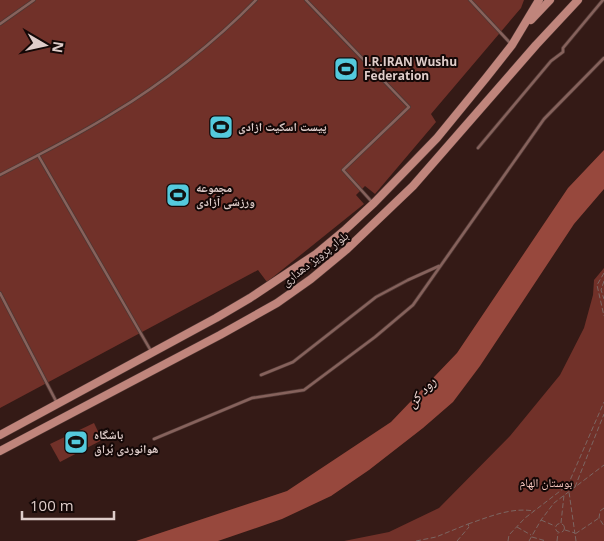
<svg xmlns="http://www.w3.org/2000/svg" width="604" height="541" font-family="'Open Sans','Noto Naskh Arabic',sans-serif">
  <style>
    .green { fill: #713129 }
    .water { fill: #97483d }
    .lines { fill: none; stroke-linecap: round; stroke-linejoin: round }
    .lane-casing { stroke: #4f3733; stroke-width: 4 }
    .secondary-casing { stroke: #4f3733; stroke-width: 9 }
    .path { stroke: #7c6662; stroke-width: 1; stroke-dasharray: 5 2.5; stroke-linecap: butt }
    .lane { stroke: #86625c; stroke-width: 2.5 }
    .secondary { stroke: #c0857c; stroke-width: 8 }
    .labels { text-anchor: middle; stroke-width: 4; stroke-linejoin: round; paint-order: stroke }
    .poi-label { font-size: 12px; font-weight: bold; fill: #dfcdca; stroke: #140807; text-anchor: start }
    .street-label { font-size: 12px; fill: #dfcdca; stroke: #140807 }
    .park-label { font-size: 12px; fill: #f5c6be; stroke: #140807 }
    .water-label { font-size: 14px; font-style: italic; fill: #f5ddd9; stroke: #140807 }
  </style>
  <rect width="100%" height="100%" fill="#341a16"/>
  <!-- green -->
  <g class="green">
    <path d="M0,0H524L521,8L431,114L436,122L375,194L365,186L356,195L364,204L267,282L258,270L0,408Z"/>
    <path d="M604,268V541H344L389,532L439,508L510,436L560,375L584,328L593,295L594,280Z"/>
    <path d="M94,423L102,440L60,462L50,444Z"/>
  </g>
  <!-- water -->
  <path class="water" d="M604,150V189L574,224L480,366L453,402L423,428L369,470L331,496L282,519L218,541H136L287,491L391,422L457,353L568,188Z"/>
  <g class="lines">
    <!-- lane casing -->
    <g class="lane-casing">
      <g id="lane">
        <path d="M306,0L409,107L343,170L372,202"/>
        <path d="M470,0L511,44"/>
        <path d="M0,24L34,0"/>
        <path d="M478,148L551,61L563,52V48L603,0"/>
        <path d="M38,155L151,351"/>
        <path d="M0,175C38,155 77,136 113,113C162,84 216,41 256,0"/>
        <path d="M0,293L57,403"/>
        <path d="M261,375L293,362L376,297L408,280L439,266"/>
        <path d="M154,439L252,398L304,390L375,337L413,305L544,119L604,58"/>
      </g>
    </g>
    <!-- secondary casing -->
    <g class="secondary-casing">
      <g id="secondary">
        <path d="M531,20L550,0"/>
        <path d="M0,435L216,318L250,298L316,254L346,229L374,203L437,138L486,78L512,45L539,0"/>
        <path d="M0,451L220,335L277,303L311,279L346,250L413,186L536,45L578,0"/>
      </g>
    </g>
    <!-- path -->
    <g class="path">
      <path d="M604,273L597,285L604,316"/>
      <path d="M604,281L601,290L604,299"/>
      <path d="M568,485L575,534"/>
      <path d="M575,487L604,414"/>
      <path d="M604,508L600,511L599,518L604,526"/>
      <path d="M541,520L555,526"/>
      <path d="M561,523L564,495"/>
      <circle cx="560" cy="528" r="4.5"/>
      <path d="M468,524C489,517 511,507 534,511"/>
      <path d="M517,527L531,535"/>
      <path d="M565,530L575,533"/>
      <path d="M532,537L546,541"/>
      <path d="M416,541L436,537L468,524L469,527"/>
      <path d="M457,541L469,527"/>
      <path d="M508,541L509,535L525,518L568,485L604,402"/>
      <path d="M529,541L541,520L554,503L604,465"/>
      <path d="M557,541L558,533"/>
      <path d="M576,541L575,534L599,518"/>
    </g>
    <!-- lane -->
    <use href="#lane" class="lane"/>
    <!-- secondary -->
    <use href="#secondary" class="secondary"/>
  </g>
  <!-- icons -->
  <defs>
    <g id="stadium-square" transform="scale(1.25)"><rect x="-9" y="-9" width="18" height="18" rx="4" fill="#54cadd" stroke="#140807"/><path d="M0-5a6.5 5 0 1 0 0 10a6.5 5 0 1 0 0-10ZM-3.5-1.8h7v3.6h-7Z" fill="#111"/></g>
  </defs>
  <g fill-rule="evenodd">
    <use href="#stadium-square" x="346" y="69"/>
    <use href="#stadium-square" x="221" y="127"/>
    <use href="#stadium-square" x="178" y="195"/>
    <use href="#stadium-square" x="76" y="442"/>
  </g>
  <g class="labels">
    <!-- poi labels -->
    <g class="poi-label">
      <text x="364" y="66">I.R.IRAN Wushu<tspan x="364" dy="14">Federation</tspan></text>
      <text x="238" y="131">پیست اسکیت ازادی</text>
      <text x="196" y="192">مجموعه<tspan x="196" dy="14">ورزشی آزادی</tspan></text>
      <text x="94" y="439">باشگاه<tspan x="94" dy="14">هوانوردی بُراق</tspan></text>
    </g>
    <!-- street labels -->
    <g class="street-label">
      <text transform="translate(315 259) rotate(-38)" y="4">بلوار پرویز دهداری</text>
    </g>
    <!-- park labels -->
    <g class="park-label">
      <text x="546" y="487">بوستان الهام</text>
    </g>
    <!-- water labels -->
    <g class="water-label">
      <text transform="translate(421 392) rotate(-48)" y="5">رود کن</text>
    </g>
  </g>
  <!-- north arrow -->
  <g transform="translate(45 45) rotate(99)" stroke="#140807" stroke-width="4" paint-order="stroke">
  <path d="M0-4L9 19L0 12L-9 19Z" fill="#dfcdca"/>
  <text y="-8" font-size="14" font-weight="bold" text-anchor="middle" fill="#dfcdca">N</text>
  </g>
  <!-- scale -->
  <path d="M22 511v8h92v-8" fill="none" stroke="#dfcdca" stroke-width="2.5"/>
  <text x="30" y="511" font-size="15" fill="#dfcdca" stroke="#140807" stroke-width="4" paint-order="stroke">100 m</text>
</svg>
